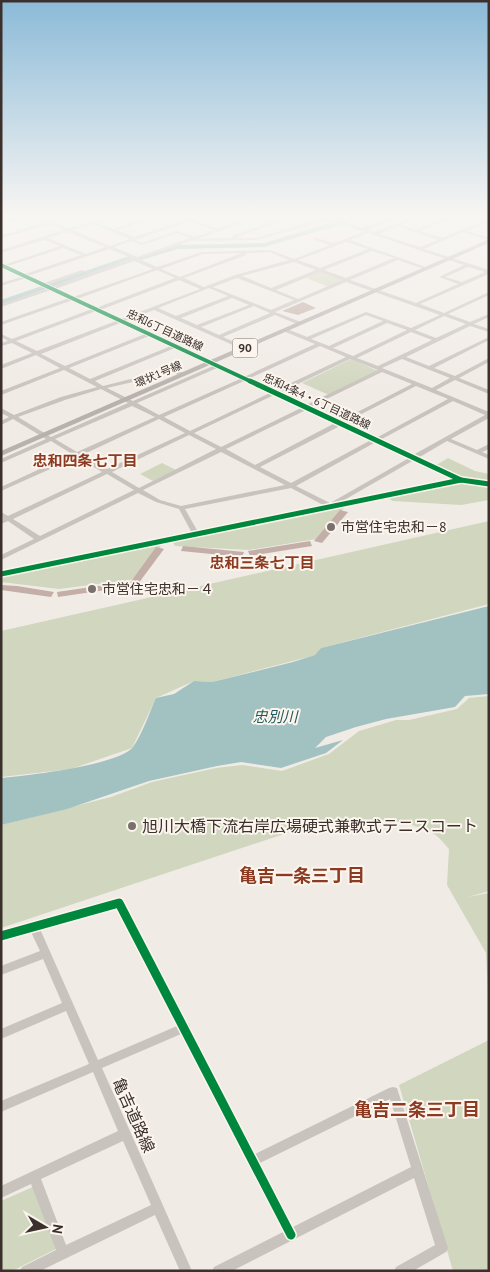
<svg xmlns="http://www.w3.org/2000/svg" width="490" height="1272" font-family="'PT Sans','Noto Sans JP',sans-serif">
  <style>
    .green { fill: #d1d6bf }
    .water { fill: #a1c2c1 }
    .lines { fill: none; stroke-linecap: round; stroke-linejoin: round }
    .river { fill: #a1c2c1; fill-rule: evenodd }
    .building { fill: #c3afa7 }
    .minor { fill: #c9c3be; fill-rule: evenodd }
    .major { fill: #b8b1ad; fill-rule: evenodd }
    .cycleway-far2-casing { stroke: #fbf5ee; stroke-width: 5.5 }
    .cycleway-far1-casing { stroke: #fbf5ee; stroke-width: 8 }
    .cycleway-casing { stroke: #fbf5ee; stroke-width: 12 }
    .cycleway-far2 { stroke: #00873e; stroke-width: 4 }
    .cycleway-far1 { stroke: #00873e; stroke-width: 5 }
    .cycleway { stroke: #00873e; stroke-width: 9 }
    .poi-dot { fill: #7a716c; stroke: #fbf5ee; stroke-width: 2 }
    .labels { text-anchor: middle; stroke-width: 4; stroke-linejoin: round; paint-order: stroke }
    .far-street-label { font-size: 11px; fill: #3b302b; stroke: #fbf5ee }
    .shield { fill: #fbf5ee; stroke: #756b66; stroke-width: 1 }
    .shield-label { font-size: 12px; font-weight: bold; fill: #3b302b }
    .poi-label { font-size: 14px; fill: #3b302b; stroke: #fbf5ee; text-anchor: start }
    .neighbourhood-label { font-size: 15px; font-weight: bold; fill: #8c3b22; stroke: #fbf5ee }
    .water-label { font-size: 15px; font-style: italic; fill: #1f5a5e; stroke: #fbf5ee }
    .near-poi-label { font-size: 16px; fill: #3b302b; stroke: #fbf5ee; text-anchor: start }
    .near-street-label { font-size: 16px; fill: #3b302b; stroke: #fbf5ee }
    .near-neighbourhood-label { font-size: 18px; font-weight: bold; fill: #8c3b22; stroke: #fbf5ee }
  </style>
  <rect width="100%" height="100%" fill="#f0ebe5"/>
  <!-- green -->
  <g class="green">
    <path d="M320,270L346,280L329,287L304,277Z"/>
    <path d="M351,359L378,371L329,395L302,383Z"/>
    <path d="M448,458L475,471L489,474V500L461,505L393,501L384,496L461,480L435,466Z"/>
    <path d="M162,463L176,470L153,481L140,474Z"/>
    <path d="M342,504L344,508L316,539L249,550L175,546L171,539Z"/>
    <path d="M489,521V604L321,648L316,655L212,682L194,681L156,698L132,748L71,769L1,777V631Z"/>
    <path d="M159,542L161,546L136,579L59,589L1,582V574Z"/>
    <path d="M489,696V891L468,897L489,893V1013L486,953L447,885L449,849C444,844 439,836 432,833C395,814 354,819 314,824L1,928V825L111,797L152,782L216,768L242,765L282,771L329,754L359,731L396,720H409L457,709L469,698Z"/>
    <path d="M489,1040V1271H453L399,1085Z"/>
    <path d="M35,1186L58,1248L12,1271H1V1201Z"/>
  </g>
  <!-- water -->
  <path class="water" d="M489,606V694L465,696L455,707L386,719L356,727L326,737L315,748L343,740L326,753L281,768L241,762L217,766L149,781L67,809L1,825V778C25,776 120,765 133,747C143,733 149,713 156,698L174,694L194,681L212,682L293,662L315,655L321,648Z"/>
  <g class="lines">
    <!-- river -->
    <g class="river">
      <path d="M356,215H365L340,225L264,247L178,249L141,260L138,258L178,245L264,243Z"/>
      <path d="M129,256L131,257V259L1,305V300Z"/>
    </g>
  </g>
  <!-- building -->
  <g class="building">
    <path d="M303,302L316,308L298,315L282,311Z"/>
    <path d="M340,510L348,512L322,543L314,541Z"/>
    <path d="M310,541L312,546L250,556L248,551Z"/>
    <path d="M183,546L244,552L242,557L181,551Z"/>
    <path d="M156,547L164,549L138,584L130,583Z"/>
    <path d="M125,582L126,587L58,597L57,592Z"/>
    <path d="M1,585L17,586L54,592L51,597L1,590Z"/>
  </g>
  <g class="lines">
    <!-- minor -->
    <g class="minor">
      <path d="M25,215H35L49,221L69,215H75L53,222L69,229L112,215H118L97,222L113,229L158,215H164L117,230L134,237L186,220L175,215C180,215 184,217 189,218C194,219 201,215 207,215L194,220L218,229L234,223L213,215C222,215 231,222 238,222C245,222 254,215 263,215L198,239L233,238L232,236L292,215H298L235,238H256L325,218L317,215H323L363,228L398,215H404L367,230L375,232L418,215H424L401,225L416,230L453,215H459L420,231L442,238L489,219V222L467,231L489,238V240L463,232L424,249L489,270V274L420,304L444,313L489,292V295L448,314L470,322L489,314V317L474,324L489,329V332L470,326L406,357L429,366L489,337V340L434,368L455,376L489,358V362L459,378L489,390V394L455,380L436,390L489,412V418L451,439L477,450L489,444V449L482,452L489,455V459L447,441L418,458L462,478L489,482V486L461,482L1,576V572L192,533L179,509L156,502L138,493L1,560V555L34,539L8,521L1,524V519L3,518L1,517V512L8,516L102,472L77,457L1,491V487L72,454L51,441L1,463V459L46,439L13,419L1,425V421L9,417L1,413V408L14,415L61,397L97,387L64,370L1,395V391L60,368L36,355L1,369V365L32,353L12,343L1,346V343L8,341L1,337V334L12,339L92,309L73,300L1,325V322L69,298L51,290L1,307V304L47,288L26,278L1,286V283L22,277L1,267V264L4,265L60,246L44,240L1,253V250L64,230L49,224L1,238V236L45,222L30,216L1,224V222ZM329,220L364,232L334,243L313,237V239L330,245L294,259L270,250L202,252L157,267L139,259L193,240L195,241L256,240ZM190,221L214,230L195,237L177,231L142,243L135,240ZM93,224L130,239L110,246L72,230ZM397,226L438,240L420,247L379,234ZM68,232L105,247L86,254L48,238ZM177,233L190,238L137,257L114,247L131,241L142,245ZM368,233L464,265L439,277L458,284L416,303L350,280L398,260L424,269L428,268L350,240ZM346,242L368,249L320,268L298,260ZM63,248L81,255L25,274L8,266ZM109,249L132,258L51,287L48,285L86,271L82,270L44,283L28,276ZM372,251L394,258L346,278L324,270ZM269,252L289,260L235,275L204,287L184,278L246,255V253ZM242,253L180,277L161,269L203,254ZM134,261L153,269L73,297L55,289ZM294,262L316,270L271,288L242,276ZM468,267L485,272L462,282L445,277ZM157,270L175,278L96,308L77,299ZM320,272L342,280L298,299L276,290ZM237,278L294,300L271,310L213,287ZM179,280L200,289L121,319L100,310ZM346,282L440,315L411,328L366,312L307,337L287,329H283V331L315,344L244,377L125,321L154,310L244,350L247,348L246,347L223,337L275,315L297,324H301V322L275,312ZM209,288L228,296L176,316L158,308ZM232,298L249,305L197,325L181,318ZM254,306L270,313L219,335L201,327ZM96,311L116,321L37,351L16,341ZM366,315L383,321L329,346L311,339ZM444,316L466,324L436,338L415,330ZM120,323L145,334L65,366L41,354ZM387,323L407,330L353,356L333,348ZM411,332L432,340L378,366L357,358ZM149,336L171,346L90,379L69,368ZM320,346L346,357L274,391L248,379ZM175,348L213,366L133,401L107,388L171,373L184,376L187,374L171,369L103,386L95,381ZM350,359L378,370L306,405L279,393ZM402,359L450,378L432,388L382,368ZM217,368L240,379L159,415L137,403ZM382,372L412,384L340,421L310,407ZM244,381L270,393L190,431L164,417ZM416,386L448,399L376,438L344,423ZM101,389L128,403L51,437L18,417L65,400ZM274,395L301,408L221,447L194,433ZM453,401L485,415L413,455L380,440ZM132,406L155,417L77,452L55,439ZM306,410L335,423L255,465L226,449ZM159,419L185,433L107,469L82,455ZM340,426L371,440L291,483L260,467ZM189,435L216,449L139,488L112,472ZM376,442L409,458L332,502V504L296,486ZM221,452L285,485L181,506L160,500L143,490ZM414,460L455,479L339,503ZM107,474L134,490L40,536L13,519ZM291,488L325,506L198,532L185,509Z"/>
      <path d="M119,899L122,900L187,1023L189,1024L190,1027V1029L255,1154L389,1088L393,1087L397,1088L448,1248L446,1252L413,1271H394L396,1267L435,1245L414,1178L232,1271H212L214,1267L283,1232L181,1034L102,1068L192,1271H180L155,1215L40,1271H20L22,1267L56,1250L31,1184L1,1198V1186L118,1131L93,1072L1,1112V1101L89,1064L66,1011L1,1039V1029L62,1003L43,959L1,975V966L40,951L31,932L1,940V932ZM117,908L177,1026L98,1060L40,929ZM390,1099L411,1167L293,1227L260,1163ZM123,1141L151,1205L66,1245L41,1179Z"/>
    </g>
    <!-- major -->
    <path class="major" d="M487,240H489V243L1,456V451Z"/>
    <!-- cycleway-far2 casing -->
    <g class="cycleway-far2-casing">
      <path id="cycleway-far2" d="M1,265L252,382"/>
    </g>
    <!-- cycleway-far1 casing -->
    <g class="cycleway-far1-casing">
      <g id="cycleway-far1">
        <path d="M250,381L461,480"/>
        <path d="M1,574L461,480L489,484"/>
      </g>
    </g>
    <!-- cycleway casing -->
    <g class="cycleway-casing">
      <path id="cycleway" d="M1,936L119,903L291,1235"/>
    </g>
    <!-- cycleway-far2 -->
    <use href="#cycleway-far2" class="cycleway-far2"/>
    <!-- cycleway-far1 -->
    <use href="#cycleway-far1" class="cycleway-far1"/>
    <!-- cycleway -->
    <use href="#cycleway" class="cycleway"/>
  </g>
  <!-- sky -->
  <linearGradient id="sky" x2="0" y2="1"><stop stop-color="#8bbad8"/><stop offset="0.55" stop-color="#f8f6f3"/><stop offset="1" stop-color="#f8f6f3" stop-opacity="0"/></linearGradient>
  <rect width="490" height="393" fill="url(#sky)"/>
  <!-- markers -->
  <g class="poi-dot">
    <circle cx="331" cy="527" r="5"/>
    <circle cx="92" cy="589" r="5"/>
    <circle cx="132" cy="826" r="5"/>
  </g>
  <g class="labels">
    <!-- far-street labels -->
    <g class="far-street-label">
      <text transform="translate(165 330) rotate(25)" y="4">忠和6丁目道路線</text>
      <text transform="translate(158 374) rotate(-23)" y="4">環状1号線</text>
      <text transform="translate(317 401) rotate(25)" y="4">忠和4条4・6丁目道路線</text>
    </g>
    <!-- shield labels -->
    <rect class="shield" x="232.5" y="338.5" width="25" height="19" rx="4"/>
    <g class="shield-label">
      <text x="245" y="352">90</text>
    </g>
    <!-- poi labels -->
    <g class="poi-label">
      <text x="341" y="532">市営住宅忠和－8</text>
      <text x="102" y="594">市営住宅忠和－４</text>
    </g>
    <!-- neighbourhood labels -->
    <g class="neighbourhood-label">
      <text x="85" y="466">忠和四条七丁目</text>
      <text x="262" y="568">忠和三条七丁目</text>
    </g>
    <!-- water labels -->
    <g class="water-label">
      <text x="275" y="722">忠別川</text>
    </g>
    <!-- near-poi labels -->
    <g class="near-poi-label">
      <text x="142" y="832">旭川大橋下流右岸広場硬式兼軟式テニスコート</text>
    </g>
    <!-- near-street labels -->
    <g class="near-street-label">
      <text transform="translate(134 1115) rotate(66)" y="6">亀吉道路線</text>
    </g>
    <!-- near-neighbourhood labels -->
    <g class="near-neighbourhood-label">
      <text x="302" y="882">亀吉一条三丁目</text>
      <text x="417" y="1116">亀吉二条三丁目</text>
    </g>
  </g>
  <!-- border -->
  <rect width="490" height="1272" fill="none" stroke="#3b302b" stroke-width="5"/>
  <!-- north arrow -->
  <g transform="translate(45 1227) rotate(99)" stroke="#fbf5ee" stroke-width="4" paint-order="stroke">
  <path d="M0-4L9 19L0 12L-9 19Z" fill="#3b302b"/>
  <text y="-8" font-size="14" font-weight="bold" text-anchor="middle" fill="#3b302b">N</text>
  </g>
</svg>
